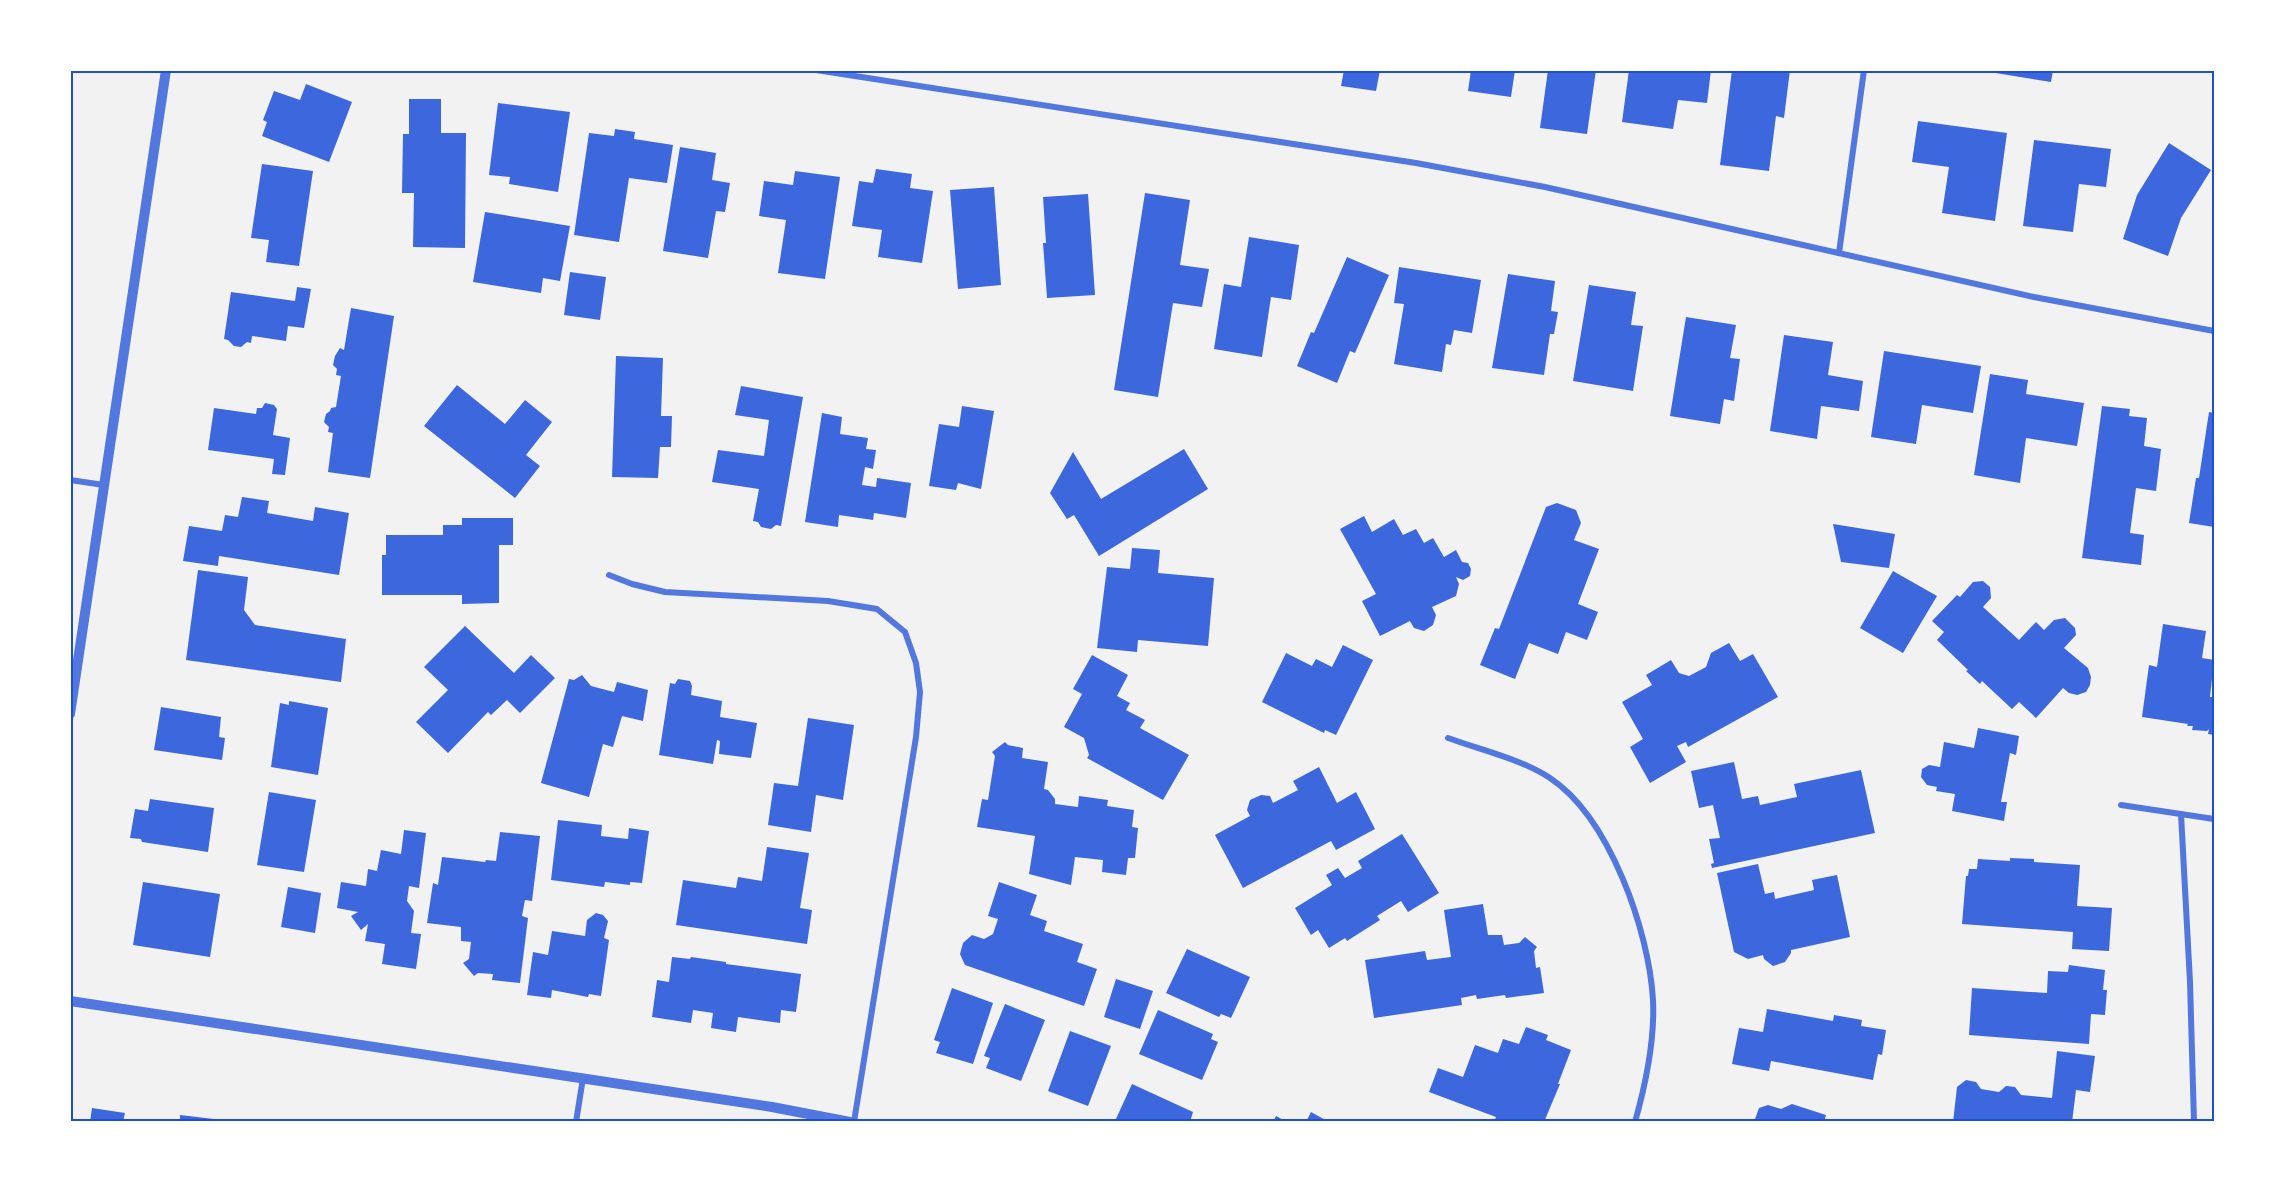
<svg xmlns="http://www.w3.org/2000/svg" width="2285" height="1192" font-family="'Titillium Web',sans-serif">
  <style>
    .building { fill: #3d67dc }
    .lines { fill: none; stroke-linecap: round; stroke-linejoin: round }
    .minor { stroke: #5277de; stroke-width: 6 }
    .tertiary { stroke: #5277de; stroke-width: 10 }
    .neatline { fill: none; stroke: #1d4ed8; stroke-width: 2 }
  </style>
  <rect width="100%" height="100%" fill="#f2f2f2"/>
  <!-- building -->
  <g class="building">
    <path d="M1344,70H1380L1376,91L1341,86Z"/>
    <path d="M1471,70H1515L1511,97L1468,91Z"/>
    <path d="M1548,70H1596L1587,134L1540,128Z"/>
    <path d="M1629,70H1711L1707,103L1678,100L1673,129L1622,122Z"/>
    <path d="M1732,70H1790L1784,118L1776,116L1769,171L1720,165Z"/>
    <path d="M1977,70H2053L2051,82Z"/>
    <path d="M306,84L352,102L329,162L262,136L267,122L263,120L274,91L300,100Z"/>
    <path d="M409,99H441V133H466L465,248L413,247L414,193H402L403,134H409Z"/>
    <path d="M498,103L570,112L558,192L509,184L510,177L489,175Z"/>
    <path d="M1918,121L2007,133L1995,221L1942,213L1949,167L1912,162Z"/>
    <path d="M615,129L635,132L634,139L673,145L667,183L629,178L619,242L574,235L589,133L614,136Z"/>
    <path d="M2034,140L2111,149L2106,187L2079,184L2073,232L2023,226Z"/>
    <path d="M2169,143L2211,170L2181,218L2168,256L2123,239L2137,195Z"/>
    <path d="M680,147L716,153L712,180L730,183L725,212L716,211L708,258L663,251Z"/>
    <path d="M262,164L313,171L299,266L266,262L269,240L251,238Z"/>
    <path d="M876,169L912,174L910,188L933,191L922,263L878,257L882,230L852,226L859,181L873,183Z"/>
    <path d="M795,171L840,177L825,279L778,273L786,220L759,216L764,181L793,185Z"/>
    <path d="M994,187L1001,285L958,289L950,190Z"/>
    <path d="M1145,193L1190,200L1180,265L1209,269L1202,307L1173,303L1158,397L1114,390Z"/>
    <path d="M1088,194L1095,295L1047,298L1043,243H1046L1043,197Z"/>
    <path d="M485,212L570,226L560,281L543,278L541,293L473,282Z"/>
    <path d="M1249,237L1299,245L1291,300L1271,297L1262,357L1214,349L1224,284L1241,287Z"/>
    <path d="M1347,257L1389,275L1355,353L1350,351L1337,383L1297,366L1311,332L1314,333Z"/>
    <path d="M1399,267L1481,280L1472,333L1454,330L1451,345L1446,344L1442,372L1394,364L1404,304L1394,303Z"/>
    <path d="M570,272L606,277L600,320L564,315Z"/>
    <path d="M1508,274L1555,281L1551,311L1558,312L1554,334H1550L1544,375L1492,368Z"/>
    <path d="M1589,285L1636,292L1631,325L1643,326L1633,391L1573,381Z"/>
    <path d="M297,287L311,289L304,328L288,326L286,341L252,336L251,343L247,342L241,347L234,346L228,340L224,339L231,292L295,301Z"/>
    <path d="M351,308L394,316L370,478L328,472L333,433L328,432L329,427L324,422L326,414L330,411L331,408L336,407L341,376L336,375L337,369L333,365L335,356L340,348L344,350Z"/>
    <path d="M1686,317L1736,325L1730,358L1740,359L1734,401L1724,399L1720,424L1670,416Z"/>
    <path d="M1784,335L1833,342L1828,375L1863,381L1859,411L1821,406L1817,439L1770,431Z"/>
    <path d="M1884,351L1981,366L1973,413L1922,405L1916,444L1871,437Z"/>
    <path d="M616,356L663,358L661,416H672L671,447H660L658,478L612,477Z"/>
    <path d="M1990,374L2028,380L2026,394L2084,403L2077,446L2026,438L2020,483L1974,475Z"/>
    <path d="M457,385L505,424L525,400L552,422L526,455L540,466L515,498L424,426Z"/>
    <path d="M741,386L803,397L781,526L776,525L771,529L761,527L758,522L753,521L759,489L712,482L718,450L764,456L769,420L735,415Z"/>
    <path d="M265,403L274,405L277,409L273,435L290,438L285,475L272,474L274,459L208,450L214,408L256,414L257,408H262Z"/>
    <path d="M962,406L994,411L981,489L958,483L956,490L929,486L939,424L959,427Z"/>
    <path d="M2102,406L2130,409L2129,416L2147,418L2144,446L2161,449L2156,491L2136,488L2130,533L2144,535L2141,565L2082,558Z"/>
    <path d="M2209,412L2214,413V527L2189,523L2196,478H2199Z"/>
    <path d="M822,413L842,417L840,434L868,438L866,449L876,450L873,469L865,467L862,485L876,487L877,478L911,483L906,518L874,513L873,520L839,515L838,527L805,522Z"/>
    <path d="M1184,449L1208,489L1099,556L1074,515L1067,519L1050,493L1073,452L1101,499Z"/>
    <path d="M242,497L269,501L267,513L313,521L315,507L349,513L339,575L219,556L218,566L183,561L189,526L222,531L225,515L238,517Z"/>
    <path d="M1557,503L1576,510L1581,523L1574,540L1599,549L1578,604L1598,612L1587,640L1566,632L1558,654L1529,643L1515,679L1480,665L1495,628L1499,629L1546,507Z"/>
    <path d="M1364,516L1372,532L1394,519L1403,535L1416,529L1424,543L1433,538L1444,557L1456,550L1462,562L1468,563L1471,569L1470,576L1463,580L1456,577L1459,584L1456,596L1432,607L1436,615L1433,625L1424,631L1414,628L1410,621L1380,636L1362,601L1376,594L1340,529Z"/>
    <path d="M462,518H513V545H499V603L462,604V595H382V555H386V535H443V525H462Z"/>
    <path d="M1833,524L1895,534L1889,568L1841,562Z"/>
    <path d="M1132,548L1160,550L1158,573L1214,578L1208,646L1138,640L1137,652L1097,648L1107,567L1130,569Z"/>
    <path d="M198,570L248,577L244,610L255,625L346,639L341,682L186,660Z"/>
    <path d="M1893,571L1937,596L1903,653L1860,628Z"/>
    <path d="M1983,581L1990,587L1991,598L1983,607L2019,640L2036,622L2044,630L2054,620L2065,618L2075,628L2076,635L2064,648L2088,668L2091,677L2090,685L2086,692L2077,695L2069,693L2063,688L2036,718L2019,702L2012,709L1982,681L1980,684L1966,671L1968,670L1937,640L1944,632L1932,621L1957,595L1960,597L1973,582Z"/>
    <path d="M2163,624L2206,631L2202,658L2214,660L2210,697H2214V735L2208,734L2209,729L2207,731L2192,730L2193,726H2187L2188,724L2142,717L2149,665L2157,667Z"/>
    <path d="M465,626L514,673L531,655L555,678L520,713L507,700L491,715L488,712L448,753L416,722L448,690L424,667Z"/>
    <path d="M1729,643L1740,661L1753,654L1778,697L1688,747L1686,742L1677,746L1686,762L1650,783L1630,747L1643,739L1622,702L1652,685L1646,675L1671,660L1679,673L1689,676L1706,667L1711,653Z"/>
    <path d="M1343,645L1373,660L1336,735L1325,730L1324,733L1262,702L1286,653L1312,666L1316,659L1332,667Z"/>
    <path d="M1092,655L1128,675L1117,696L1130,703L1126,710L1145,720L1140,728L1189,755L1163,800L1087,758L1089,755L1084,738L1064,727L1082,694L1073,689Z"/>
    <path d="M582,675L591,686L614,692L617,682L648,690L643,721L622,716L613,747L603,744L589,797L541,783L569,679L574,680Z"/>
    <path d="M678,679L690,681L692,686L691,695L722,701L720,717L757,723L751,758L719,754L720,741L717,740L713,764L659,755L670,683L675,684Z"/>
    <path d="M289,701L328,708L318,775L271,767L280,703L289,705Z"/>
    <path d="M161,707L221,717L219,737L225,738L222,760L154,750Z"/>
    <path d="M808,718L854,725L843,800L816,795L811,832L768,825L774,783L798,786Z"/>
    <path d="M1978,728L2019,736L2016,755L2010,753L2001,802H2007L2004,821L1952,811L1955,794L1936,791L1937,787L1927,785L1921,777L1922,769L1929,765L1940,767L1944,742L1974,748Z"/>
    <path d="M1005,742L1008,745L1023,748L1022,758L1048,762L1044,789L1048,790L1055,799V804L1078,807L1079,796L1108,800L1107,806L1134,810L1132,827L1138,828L1135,858H1128L1126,875L1102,872L1103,860L1075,857L1071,885L1029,874L1035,836L977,827L982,799L988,800L995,756L992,752Z"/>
    <path d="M1734,762L1742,799L1758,796L1760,805L1797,797L1794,784L1861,770L1875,833L1712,868L1711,864L1714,863L1709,839L1720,838L1713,805L1699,808L1691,771Z"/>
    <path d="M1319,767L1337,803L1356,792L1375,829L1336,850L1331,841L1243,888L1215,835L1250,816L1247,810L1250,800L1261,795L1270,796L1273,803L1298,790L1293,781Z"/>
    <path d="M269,792L316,800L304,872L257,865Z"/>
    <path d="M150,799L214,808L208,852L142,842L141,839L130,838L135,809L148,811Z"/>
    <path d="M558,820L602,825L601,836L628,839L629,828L649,831L642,883L630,882V885L605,882L604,887L551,880Z"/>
    <path d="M404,830L426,833L419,888L409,886L407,901L414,911L411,933L421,934L416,969L382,964L385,944L365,941L368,924L361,930L351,916L358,912L337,908L341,882L366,886L368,869L377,871L381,850L401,854Z"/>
    <path d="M500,832L540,836L532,901L525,900L522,916L528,918L520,983L492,980L493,974L478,973L474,976L463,963L469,959L471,942L461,941V927L427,923L433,883L438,885L442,857L485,862L486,860L496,861Z"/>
    <path d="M1402,834L1439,893L1408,912L1401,901L1377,916L1380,920L1347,941L1345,938L1329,948L1318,930L1311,935L1295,908L1332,885L1326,875L1338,868L1345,878L1362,868L1358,861Z"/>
    <path d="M767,847L809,853L800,908L812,910L807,944L676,925L683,880L736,888L738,877L762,881Z"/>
    <path d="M2010,858L2034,859V862L2080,865L2077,906L2112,908L2109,951L2072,949L2073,932L1962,924L1966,876H1968L1969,869H1977L1978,859L2010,861Z"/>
    <path d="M1758,864L1765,894L1774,892L1775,899L1814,890L1812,880L1837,875L1850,937L1791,950V953L1785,962L1773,966L1764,959L1763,955L1748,959L1734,952L1717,873Z"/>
    <path d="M143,882L220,894L210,957L133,945Z"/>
    <path d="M999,882L1037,895L1030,915L1047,921L1044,931L1083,944L1077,962L1097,969L1084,1006L965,965L960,954L963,943L972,935L984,939L993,934L998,919L988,916Z"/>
    <path d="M288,887L321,893L315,933L281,927Z"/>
    <path d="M1483,904L1488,935H1502L1504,945L1519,943L1525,937L1537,947L1534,951L1536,968L1540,967L1544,993L1506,998L1505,995L1477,999L1476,995L1461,998L1462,1005L1374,1018L1365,960L1425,951L1427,960L1451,957L1444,910Z"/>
    <path d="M596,913L603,915L608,921L604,938L609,940L601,996L589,994L588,997L552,990L551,998L527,995L533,952L548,955L552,931L585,936L587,920Z"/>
    <path d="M1187,949L1250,977L1231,1018L1221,1014L1219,1017L1166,993Z"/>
    <path d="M672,957L690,959L691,957L726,962V964L801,974L796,1012L781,1010L780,1023L738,1017L736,1032L711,1028L713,1013L693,1010L691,1023L652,1017L657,980L669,982Z"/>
    <path d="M2069,965L2105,970L2103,990H2107L2105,1015L2091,1014L2089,1044L1969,1035L1972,988L2047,993L2048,971L2068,972Z"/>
    <path d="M1116,979L1153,991L1140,1029L1104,1017Z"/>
    <path d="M952,988L993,1003L973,1064L936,1053L940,1042L934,1040Z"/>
    <path d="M1005,1004L1045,1020L1021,1081L986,1068L990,1058L984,1056Z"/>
    <path d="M1767,1009L1833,1021L1834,1015L1862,1020L1861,1026L1886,1030L1882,1055L1878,1054L1873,1080L1771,1061L1769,1071L1732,1064L1739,1028L1763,1032Z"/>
    <path d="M1158,1010L1213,1034L1211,1039L1218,1042L1202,1080L1139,1054Z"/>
    <path d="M1526,1027L1548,1035L1546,1040L1571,1050L1558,1084H1560L1544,1122H1494L1496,1117L1429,1092L1438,1068L1463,1077L1475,1045L1498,1053L1503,1039L1519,1044Z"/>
    <path d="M1070,1031L1111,1046L1088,1106L1048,1091Z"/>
    <path d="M2057,1051L2095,1056L2090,1092L2076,1090L2072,1122H1953L1957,1087L1966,1080L1976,1082L1981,1089L1999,1092L2006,1086L2015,1087L2021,1095L2052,1098Z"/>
    <path d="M1132,1084L1193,1112L1190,1122L1115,1121Z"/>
    <path d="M1792,1104L1826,1115L1824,1122H1754L1759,1108L1768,1105L1781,1109Z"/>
    <path d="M92,1108L125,1113L123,1122H90Z"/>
    <path d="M1311,1112L1329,1122H1306Z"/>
    <path d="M180,1115L214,1119V1122H180Z"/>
    <path d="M1276,1116L1287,1122H1273Z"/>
  </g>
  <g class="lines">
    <!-- minor -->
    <g class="minor">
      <path d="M816,70L1416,163L1545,187L2034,297L2214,331"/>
      <path d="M1839,253L1864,70"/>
      <path d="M70,480L104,485"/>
      <path d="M609,575L632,584L665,592L828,601L877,609L905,632L916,663L920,692L916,737L854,1122"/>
      <path d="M1448,738C1481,750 1521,759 1550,778C1610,818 1649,931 1653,1000C1655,1041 1646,1083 1635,1122"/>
      <path d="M2121,805L2214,819"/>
      <path d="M2181,814L2190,982L2194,1122"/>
      <path d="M576,1122L583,1078"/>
    </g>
    <!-- tertiary -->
    <g class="tertiary">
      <path d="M70,714L166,70"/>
      <path d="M70,1001L772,1107L850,1122"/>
    </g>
  </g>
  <!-- border -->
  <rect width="2285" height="1192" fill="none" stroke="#ffffff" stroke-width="144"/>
  <rect x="72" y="72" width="2141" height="1048" class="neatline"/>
</svg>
